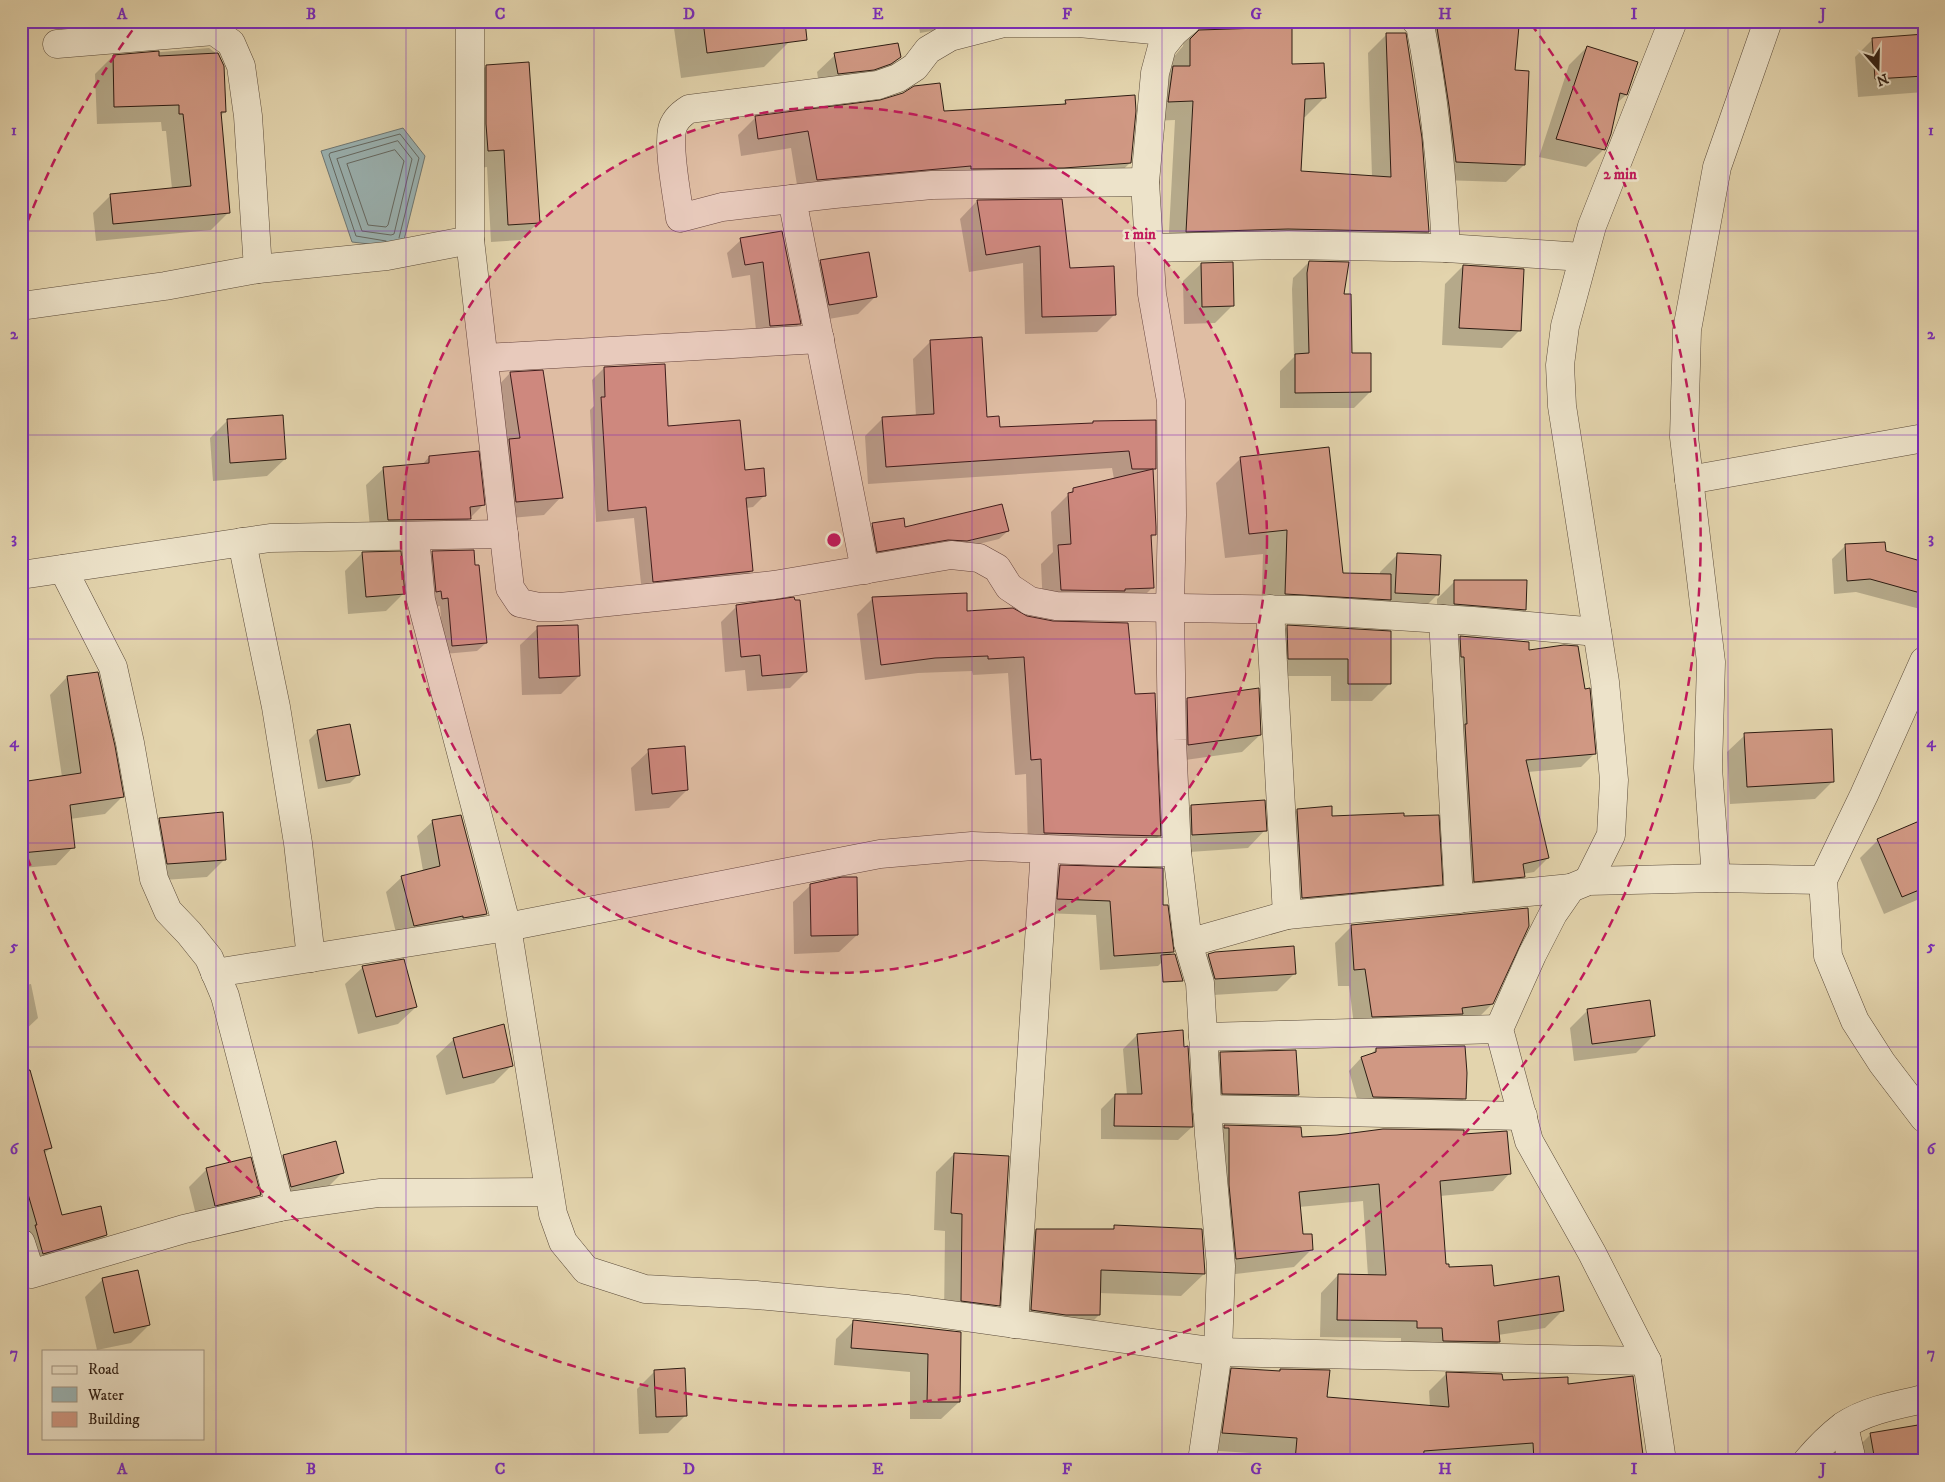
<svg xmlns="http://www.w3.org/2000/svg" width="1945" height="1482" font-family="'IM FELL DW Pica',serif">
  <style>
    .water { fill: #9bb5b6; stroke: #6f7875 }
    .shadow { fill: #0003 }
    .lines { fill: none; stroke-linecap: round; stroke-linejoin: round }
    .shore { stroke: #646964; stroke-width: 1 }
    .building { fill: #d09883; stroke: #2e1d13 }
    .street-casing { stroke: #5b4b3a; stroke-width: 29 }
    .street { stroke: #ede3ca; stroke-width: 28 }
    .grid { fill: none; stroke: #7b2cbf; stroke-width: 1; stroke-opacity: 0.55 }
    .ring { fill: none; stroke: #c2185b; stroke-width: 2.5; stroke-dasharray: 9 6 }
    .centre { fill: #c2185b; stroke: #ede3ca; stroke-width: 2.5 }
    .ring-label { font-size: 15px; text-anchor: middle; font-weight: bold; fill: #c2185b; stroke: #ede3ca; stroke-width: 5; stroke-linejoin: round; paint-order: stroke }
    .neatline { fill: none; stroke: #7b2cbf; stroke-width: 2 }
    .grid-label { font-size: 16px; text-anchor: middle; font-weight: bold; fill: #7b2cbf }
  </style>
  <rect width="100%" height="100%" fill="#e3d4ad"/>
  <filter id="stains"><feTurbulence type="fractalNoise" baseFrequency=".004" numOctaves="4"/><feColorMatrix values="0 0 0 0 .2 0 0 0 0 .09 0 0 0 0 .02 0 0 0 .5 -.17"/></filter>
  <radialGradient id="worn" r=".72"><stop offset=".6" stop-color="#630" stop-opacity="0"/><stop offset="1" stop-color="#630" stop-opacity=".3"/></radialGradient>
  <!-- water -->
  <path class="water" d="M403,128L425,156L402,248L352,242L321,151Z"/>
  <!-- shadow -->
  <g class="shadow">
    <path d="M673,21H787L790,41L764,67L681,78Z"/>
    <path d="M918,21H955L949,28L920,33Z"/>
    <path d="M1170,21H1290L1291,65L1324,98L1305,117H1303L1300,172L1372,177L1368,53L1387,34L1428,232L1409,251L1168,250L1175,120L1150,121L1154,87L1171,70V60L1183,46L1184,38Z"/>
    <path d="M1435,21L1488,24V21H1530L1528,24L1500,23L1513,72L1524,165L1506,182L1438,180L1419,38Z"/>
    <path d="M1924,35V92L1858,97L1855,57L1873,39Z"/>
    <path d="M1587,47L1626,95L1616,104L1604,149L1586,167L1539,157L1569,65Z"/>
    <path d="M209,48L217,54L225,112L220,116L229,212L211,230L96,241L93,213L110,196L172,189L166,131H162L161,122L97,124L95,74L113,56Z"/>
    <path d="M835,55L900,57L882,75L820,91L817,72Z"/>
    <path d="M486,66L539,222L521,240L491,242L487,167L470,169L468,84Z"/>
    <path d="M1066,101L1130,163L1112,180L799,197L791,148L741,156L738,135L755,118L943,113L1062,105Z"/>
    <path d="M1061,200L1068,269L1115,314L1097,332L1025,334L1023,263L969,272L960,219L977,201Z"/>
    <path d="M781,232L799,324L786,337L757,339L750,275L732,278L727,253L741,240Z"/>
    <path d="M821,261L875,297L858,314L811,322L803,279Z"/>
    <path d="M1309,262L1343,295L1351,354L1370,392L1354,408H1280V371L1294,357L1292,289L1293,278Z"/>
    <path d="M1201,264L1233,305L1215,323L1184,324L1183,281Z"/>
    <path d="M1463,266L1520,330L1502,348L1442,345L1445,284Z"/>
    <path d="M1924,337V365L1923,338Z"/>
    <path d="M931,341L986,418L998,429L1091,424L1093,422L1155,468L1152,471L1155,534L1150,539L1153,587L1135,605L1043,608L1041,564L1053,552L1051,512L1074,489L1114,479L1112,468L868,484L865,436L883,418L916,417L913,359Z"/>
    <path d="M604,368L667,428L743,472L765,495L753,507L746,508L751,571L740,583L642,593L634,518L596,522L590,410L594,406L592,380Z"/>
    <path d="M510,373L561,497L544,515L499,519L493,391Z"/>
    <path d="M1924,387V409L1922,389Z"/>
    <path d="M227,421L285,459L267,476L213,481L210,438Z"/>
    <path d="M429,457L483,505L452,536L371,538L366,485L384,468L422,465Z"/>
    <path d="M1241,458L1341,574L1380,575V572L1398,554L1438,594L1420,612L1261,618L1263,554L1225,558L1216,483Z"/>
    <path d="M872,525L904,529L1008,531L999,539L958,549L869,560L864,533Z"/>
    <path d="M1845,546L1885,552L1924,563V610L1856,592L1834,594L1832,559Z"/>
    <path d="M433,552L486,643L477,651L444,654L440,606L433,607L424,561Z"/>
    <path d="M362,553L403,594L386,611L348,614L345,571Z"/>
    <path d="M1455,581L1525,610L1508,627L1437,621V599Z"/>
    <path d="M873,598L966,613L1134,695L1159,836L1143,852L1028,849L1026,774L1015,775L1008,673L973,675L972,671L918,673L865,680L857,614Z"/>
    <path d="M737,606L806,672L790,688L747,691L745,670L725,672L721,622Z"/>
    <path d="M1287,627L1390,632V683L1372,701H1331V676H1271L1269,644Z"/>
    <path d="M538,628L579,676L561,694L522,695L520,645Z"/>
    <path d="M1460,637L1527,652L1595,753L1581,767L1528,772L1548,858L1534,872L1523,874V876L1509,890L1460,895L1446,651Z"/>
    <path d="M67,677L122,797L105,814L70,819L73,847L56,865L22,868L24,890L21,893V825L62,777L50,695Z"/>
    <path d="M1188,699L1260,735L1242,752L1171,762L1170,717Z"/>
    <path d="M318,731L358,775L350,783L318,789L309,740Z"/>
    <path d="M1745,735L1833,781L1815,799L1730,804L1727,752Z"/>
    <path d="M649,751L687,790L669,808L635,811L631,768Z"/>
    <path d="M1191,806L1265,830L1248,848L1175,853L1173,824Z"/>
    <path d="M1297,810L1331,818H1403L1441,884L1425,900L1286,914L1281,826Z"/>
    <path d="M160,819L225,859L207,877L150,881L142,836Z"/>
    <path d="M1924,820V897L1884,914L1860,858L1878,840Z"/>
    <path d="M433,821L486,914L471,929L398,941L386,892L402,877L423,871L417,836Z"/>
    <path d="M1060,866L1162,906L1173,951L1158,966L1100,970L1096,915L1043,913L1046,881Z"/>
    <path d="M811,885L857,935L839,952L794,954L793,902Z"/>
    <path d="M1352,926L1492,1004L1475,1021L1355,1033L1349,986H1338L1335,943Z"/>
    <path d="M1215,953L1295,973L1277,991L1198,996L1191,972L1208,955Z"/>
    <path d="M363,967L416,1007L398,1024L358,1034L345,984Z"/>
    <path d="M31,984L38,1018L21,1034V986Z"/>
    <path d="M1588,1010L1653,1036L1636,1053L1574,1061L1570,1028Z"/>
    <path d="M1137,1035L1192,1127L1178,1140L1101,1139V1109L1115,1095H1127L1123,1049Z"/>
    <path d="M454,1039L512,1065L494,1083L446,1095L436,1056Z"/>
    <path d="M1376,1049L1464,1099L1451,1111L1360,1109L1349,1071L1361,1058L1370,1055Z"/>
    <path d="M1220,1053L1298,1095L1280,1113L1205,1111L1203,1071Z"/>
    <path d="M21,1079L50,1148L44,1154L61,1216L106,1235L90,1251L27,1269L21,1238Z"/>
    <path d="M1225,1126L1300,1138L1463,1135L1510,1173L1493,1191L1440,1196L1445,1265L1448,1269L1492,1287L1562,1311L1545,1328L1498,1335L1499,1342L1481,1359L1401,1345V1338L1320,1337L1321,1293L1338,1275L1368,1276L1363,1201L1299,1207L1302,1235L1311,1250L1294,1267L1219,1276L1207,1143Z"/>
    <path d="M336,1143L343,1172L325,1190L273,1204L265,1174L283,1156Z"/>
    <path d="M954,1154L998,1305L981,1323L944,1318L945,1231L934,1230L936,1172Z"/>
    <path d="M250,1158L259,1195L242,1213L198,1223L189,1187L206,1170Z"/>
    <path d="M1115,1227L1204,1274L1181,1296L1099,1293V1315L1076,1338L1008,1333L1014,1253L1036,1230L1111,1231Z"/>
    <path d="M103,1279L149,1325L131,1343L97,1350L85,1297Z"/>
    <path d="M854,1321L960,1333L959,1402L941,1419H910V1372L834,1365L836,1339Z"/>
    <path d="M1232,1369L1278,1373L1280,1370L1325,1398L1430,1407L1429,1391L1446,1374L1502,1382L1567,1385L1632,1378L1642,1461H1280V1455L1205,1450L1214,1387Z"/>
    <path d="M655,1371L686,1415L668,1433L639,1434L637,1389Z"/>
    <path d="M1871,1434L1924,1461H1855L1853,1452Z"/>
  </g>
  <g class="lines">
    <!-- shore -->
    <g class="shore">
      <path d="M398,141L412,159L394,234L391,235L362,231L337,159Z"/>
      <path d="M395,150L404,161L388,225L386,227L368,225L347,164Z"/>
      <path d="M386,241L356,236L329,155L330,153L400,134L419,158L399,238"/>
    </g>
  </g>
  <!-- building -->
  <g class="building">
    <path d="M703,21H805L807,40L707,53Z"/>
    <path d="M1436,21H1463L1519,26L1515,70L1529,71L1525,165L1456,162L1449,106Z"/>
    <path d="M1292,27V64L1324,63L1326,98L1305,99L1301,171L1391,177L1386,33H1406L1422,138L1429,232L1288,229L1186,232L1193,101L1168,102L1173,66H1190V39L1199,30Z"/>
    <path d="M1924,34V76L1875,79L1872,38Z"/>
    <path d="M898,43L901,57L891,64L874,70L838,74L834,53Z"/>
    <path d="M1587,46L1638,62L1627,95L1620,93L1611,134L1605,150L1556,139Z"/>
    <path d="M159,51V56L218,53L224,66L226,112H221L230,213L113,224L110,194L191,186L183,114H179V105L114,107L113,55Z"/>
    <path d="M529,62L540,223L508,225L504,150L488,151L486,124V65Z"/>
    <path d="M940,83L944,111L1066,104L1065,100L1135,95L1136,111L1131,163L1064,168L971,169V166L817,180L808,131L758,139L755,116L880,100L903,93L914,86Z"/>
    <path d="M1062,199L1070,268L1114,266L1116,315L1042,317L1040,246L986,255L977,200Z"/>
    <path d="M782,231L801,324L770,326L763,262L745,265L740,238Z"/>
    <path d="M869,252L877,297L829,305L820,260Z"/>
    <path d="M1309,261L1349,262L1344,294H1351L1352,353H1371V392L1295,393V354L1309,353L1307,273Z"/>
    <path d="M1233,262L1234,306L1202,307L1201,263Z"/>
    <path d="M1463,265L1524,269L1521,331L1459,328Z"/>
    <path d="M982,337L987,417L999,416L1000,427L1093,423V421L1156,420V469H1132L1129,451L886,467L882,417L934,414L930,340Z"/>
    <path d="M665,364L668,426L740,420L745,470L764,468L766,496L746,498L753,571L653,582L646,507L608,511L601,397H605L604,367Z"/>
    <path d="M543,370L563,498L516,502L509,439L520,438L510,372Z"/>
    <path d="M283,415L286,459L230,463L227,419Z"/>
    <path d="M1329,447L1343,573L1391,574V600L1285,594L1287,530L1249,534L1240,457Z"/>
    <path d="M479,451L485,505L470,507L471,519L388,520L383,467L429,463V456Z"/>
    <path d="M1153,469L1156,527V535H1151L1154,588L1125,589V591L1061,590L1058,545L1071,544L1068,493L1073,492V488Z"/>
    <path d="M1002,504L1009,531L967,541L948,540L877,552L872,523L904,518L905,527Z"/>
    <path d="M1885,542L1886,551L1924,562V594L1870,579L1847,581L1845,544Z"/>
    <path d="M474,550L475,565H479L487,643L452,646L448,598L442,599L441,591L436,592L432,551Z"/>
    <path d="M401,551L405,594L366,597L362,552Z"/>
    <path d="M1397,553L1441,555L1439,595L1395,593Z"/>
    <path d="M1454,580H1527L1526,610L1454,604Z"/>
    <path d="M967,593V611L1013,608L1027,616L1053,621L1128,623L1135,694L1155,693L1161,836L1044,833L1041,759L1031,760L1024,657L988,659V656L935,658L881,665L872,597Z"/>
    <path d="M794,597L795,600H800L807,672L762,676L760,655L741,657L736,605Z"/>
    <path d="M578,625L580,676L539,678L537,626Z"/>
    <path d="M1287,625L1391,631V684H1348V659H1288Z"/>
    <path d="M1460,636L1529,642V650L1564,645L1578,646L1585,689L1590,688L1596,754L1526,760L1549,858L1523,864L1525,877L1474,882L1465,724H1467L1464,657H1461Z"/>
    <path d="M98,672L115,746L124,797L70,805L75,848L21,853V782L81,773L67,676Z"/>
    <path d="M1259,688L1261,735L1188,745L1187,698Z"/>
    <path d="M350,724L360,775L326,781L317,730Z"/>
    <path d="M1832,729L1834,782L1747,787L1744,733Z"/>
    <path d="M685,746L688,790L652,794L648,749Z"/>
    <path d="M1265,800L1267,831L1192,835L1191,805Z"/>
    <path d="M1332,806V816L1404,813V816L1439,815L1443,885L1302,898L1297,809Z"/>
    <path d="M223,812L226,860L167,864L159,818Z"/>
    <path d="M461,815L487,914L463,918V916L414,926L401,876L440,866L432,820Z"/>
    <path d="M1924,819V888L1902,897L1877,839Z"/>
    <path d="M1060,865L1163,868V905H1168L1174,952L1114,956L1110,901L1057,899Z"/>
    <path d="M842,877H857L858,935L811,936L810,884Z"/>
    <path d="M1528,908L1529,926L1493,1004L1462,1008L1463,1014L1372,1017L1365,969L1354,970L1351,925Z"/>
    <path d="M1294,946L1296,974L1215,979L1208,954L1215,952Z"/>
    <path d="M1175,954L1183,981L1163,982L1161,955Z"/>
    <path d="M404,959L417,1007L376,1017L362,966Z"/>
    <path d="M1650,1000L1655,1036L1592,1044L1587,1009Z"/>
    <path d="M504,1024L513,1066L463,1078L453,1038Z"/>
    <path d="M1183,1030L1184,1047L1188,1046L1193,1127L1114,1126L1115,1094H1142L1137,1034Z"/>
    <path d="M1465,1046L1467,1073L1466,1099L1373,1097L1361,1057L1376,1052V1048Z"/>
    <path d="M1296,1050L1299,1095L1222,1094L1220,1052Z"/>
    <path d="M30,1070L52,1148L44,1150L62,1215L101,1206L107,1235L43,1254L35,1225H37L21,1170V1071Z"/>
    <path d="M1224,1125L1301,1127L1302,1137L1337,1135L1383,1129L1464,1130V1134L1507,1131L1511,1174L1440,1181L1446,1264H1449V1267L1492,1265L1494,1286L1559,1276L1564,1311L1498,1321L1500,1342L1443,1341L1442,1328H1417V1321L1337,1320L1338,1274L1386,1275L1379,1184L1299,1192L1303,1234H1312L1313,1250L1236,1259L1229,1185V1128H1224Z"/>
    <path d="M336,1141L344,1173L291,1187L283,1155Z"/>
    <path d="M954,1153L1009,1156L1000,1306L961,1301L962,1214L951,1213Z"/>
    <path d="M251,1157L261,1195L215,1206L206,1168Z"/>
    <path d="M1114,1225L1202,1229L1205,1274L1101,1270L1100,1315H1066L1031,1310L1036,1229H1114Z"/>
    <path d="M138,1270L150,1325L114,1333L102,1278Z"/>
    <path d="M853,1320L961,1332L960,1402H927L928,1354L851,1348Z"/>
    <path d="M685,1368L687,1416L656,1417L654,1370Z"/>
    <path d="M1231,1368L1280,1371V1369L1330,1370L1327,1397L1449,1407L1446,1372L1502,1374L1503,1380L1568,1377V1384L1633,1376L1643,1455L1588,1461H1534L1533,1443L1424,1451L1423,1461H1295L1297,1438L1222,1433Z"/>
    <path d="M1924,1424V1461H1875L1870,1433Z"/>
  </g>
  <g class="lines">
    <!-- street casing -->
    <g class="street-casing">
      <g id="street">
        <path d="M470,21V240L510,588L520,603L539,607H560L774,585L951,555L979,558L997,568L1009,587L1030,601L1056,606L1304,610L1473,621L1597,632"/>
        <path d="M1187,21L1174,32L1162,47L1155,73L1145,182L1152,294L1171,401L1172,515L1170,607L1172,740L1177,852L1188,943L1200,983L1209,1135L1221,1266L1218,1352L1202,1461"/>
        <path d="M1416,21L1420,25C1435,99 1442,173 1446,248"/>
        <path d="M57,44L214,31L231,43L241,66L248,116L258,269"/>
        <path d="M1145,182L932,185L835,194L722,207L680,218C677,195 668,150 672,130C674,120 681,114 689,109L878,85L898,78L915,67L928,50L950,37L1004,23H1079L1174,32"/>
        <path d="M792,199L865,570"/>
        <path d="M1150,248L1288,245L1446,248L1583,257"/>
        <path d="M21,306L165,286L258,269L387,256L470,240"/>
        <path d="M485,358L820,339"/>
        <path d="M1689,480L1924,438"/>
        <path d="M415,536L421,600L507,927L553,1214L563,1242L586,1270L645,1289L756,1295L908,1309L1218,1352L1647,1361"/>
        <path d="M242,542L276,707L298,843L311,958"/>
        <path d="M63,569L113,667L130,743L154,879L168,911L189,933L209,958L225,996L280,1207"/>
        <path d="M21,575L270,538L504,534"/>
        <path d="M1270,609L1287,915"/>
        <path d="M1443,619L1459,899"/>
        <path d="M1924,661L1864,795L1823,880L1828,956L1855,1021L1882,1063L1924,1118"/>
        <path d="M1716,878L1708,768L1711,662L1684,437L1687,330L1717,167L1768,21"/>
        <path d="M1588,881L1611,835L1614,780L1605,682L1562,406L1560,365L1565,326L1592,226L1673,21"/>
        <path d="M1188,943L1287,915L1571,888"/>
        <path d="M215,973L507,927L880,854L972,846L1121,852H1177"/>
        <path d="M1203,1037L1499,1029"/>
        <path d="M1207,1109L1523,1116"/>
        <path d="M21,1243L31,1274L184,1229L280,1207L379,1193L549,1192"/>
        <path d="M1014,1324L1045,849"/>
        <path d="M1844,1426L1852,1461"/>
        <path d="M1662,1461L1647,1361L1592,1253L1529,1141L1499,1029L1532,955L1553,914L1571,888L1588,881L1716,878L1823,880"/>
        <path d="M1807,1461C1818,1448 1830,1436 1843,1426C1867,1410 1897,1405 1924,1399"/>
      </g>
    </g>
    <!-- street -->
    <use href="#street" class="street"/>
  </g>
  <!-- grid -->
  <path class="grid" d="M216,21V1461M406,21V1461M594,21V1461M784,21V1461M972,21V1461M1162,21V1461M1350,21V1461M1540,21V1461M1728,21V1461M21,231H1924M21,435H1924M21,639H1924M21,843H1924M21,1047H1924M21,1251H1924"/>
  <!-- distance rings -->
  <circle cx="834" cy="540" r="433" fill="#c2185b" fill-opacity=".12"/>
  <g class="ring">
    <circle cx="834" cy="540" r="433"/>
    <path d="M22 236A867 867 0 0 1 137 24M1531 24A867 867 0 1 1 22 844"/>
  </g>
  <circle cx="834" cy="540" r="8" class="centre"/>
  <g class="ring-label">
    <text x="1620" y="179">2 min</text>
    <text x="1140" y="239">1 min</text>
  </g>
  <!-- margin -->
  <rect width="1945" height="1482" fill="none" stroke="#e3d4ad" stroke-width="55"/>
  <!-- legend -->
  <rect x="42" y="1350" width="162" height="90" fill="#ede3ca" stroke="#a19481"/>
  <rect x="52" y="1366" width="25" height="8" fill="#ede3ca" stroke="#a19481"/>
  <text x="88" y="1374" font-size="15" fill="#2e1d13">Road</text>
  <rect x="52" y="1387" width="25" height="15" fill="#9bb5b6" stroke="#a19481"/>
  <text x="88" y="1400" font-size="15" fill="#2e1d13">Water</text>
  <rect x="52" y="1412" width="25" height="15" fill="#d09883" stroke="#a19481"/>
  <text x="88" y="1424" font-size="15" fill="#2e1d13">Building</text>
  <!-- north arrow -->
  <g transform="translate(1878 68) rotate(160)" stroke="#ede3ca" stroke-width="4" paint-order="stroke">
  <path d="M0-4L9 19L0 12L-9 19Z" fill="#2e1d13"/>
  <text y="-8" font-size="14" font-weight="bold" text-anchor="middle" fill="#2e1d13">N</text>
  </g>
  <rect x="28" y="28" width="1890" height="1426" class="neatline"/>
  <g class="grid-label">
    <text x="122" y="19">A</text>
    <text x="311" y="19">B</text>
    <text x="500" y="19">C</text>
    <text x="689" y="19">D</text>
    <text x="878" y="19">E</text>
    <text x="1067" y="19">F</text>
    <text x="1256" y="19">G</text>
    <text x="1445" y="19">H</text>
    <text x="1634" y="19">I</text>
    <text x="1823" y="19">J</text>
    <text x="14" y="135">1</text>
    <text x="1931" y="135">1</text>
    <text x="14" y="339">2</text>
    <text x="1931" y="339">2</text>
    <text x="14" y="543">3</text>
    <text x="1931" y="543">3</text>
    <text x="14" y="747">4</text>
    <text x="1931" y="747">4</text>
    <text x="14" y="951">5</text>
    <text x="1931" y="951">5</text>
    <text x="14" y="1154">6</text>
    <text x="1931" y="1154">6</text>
    <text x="14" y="1358">7</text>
    <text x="1931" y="1358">7</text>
    <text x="122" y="1474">A</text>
    <text x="311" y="1474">B</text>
    <text x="500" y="1474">C</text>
    <text x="689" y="1474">D</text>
    <text x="878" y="1474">E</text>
    <text x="1067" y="1474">F</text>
    <text x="1256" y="1474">G</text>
    <text x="1445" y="1474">H</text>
    <text x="1634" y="1474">I</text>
    <text x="1823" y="1474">J</text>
  </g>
  <rect width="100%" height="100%" filter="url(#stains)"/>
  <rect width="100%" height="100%" fill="url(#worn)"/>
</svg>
